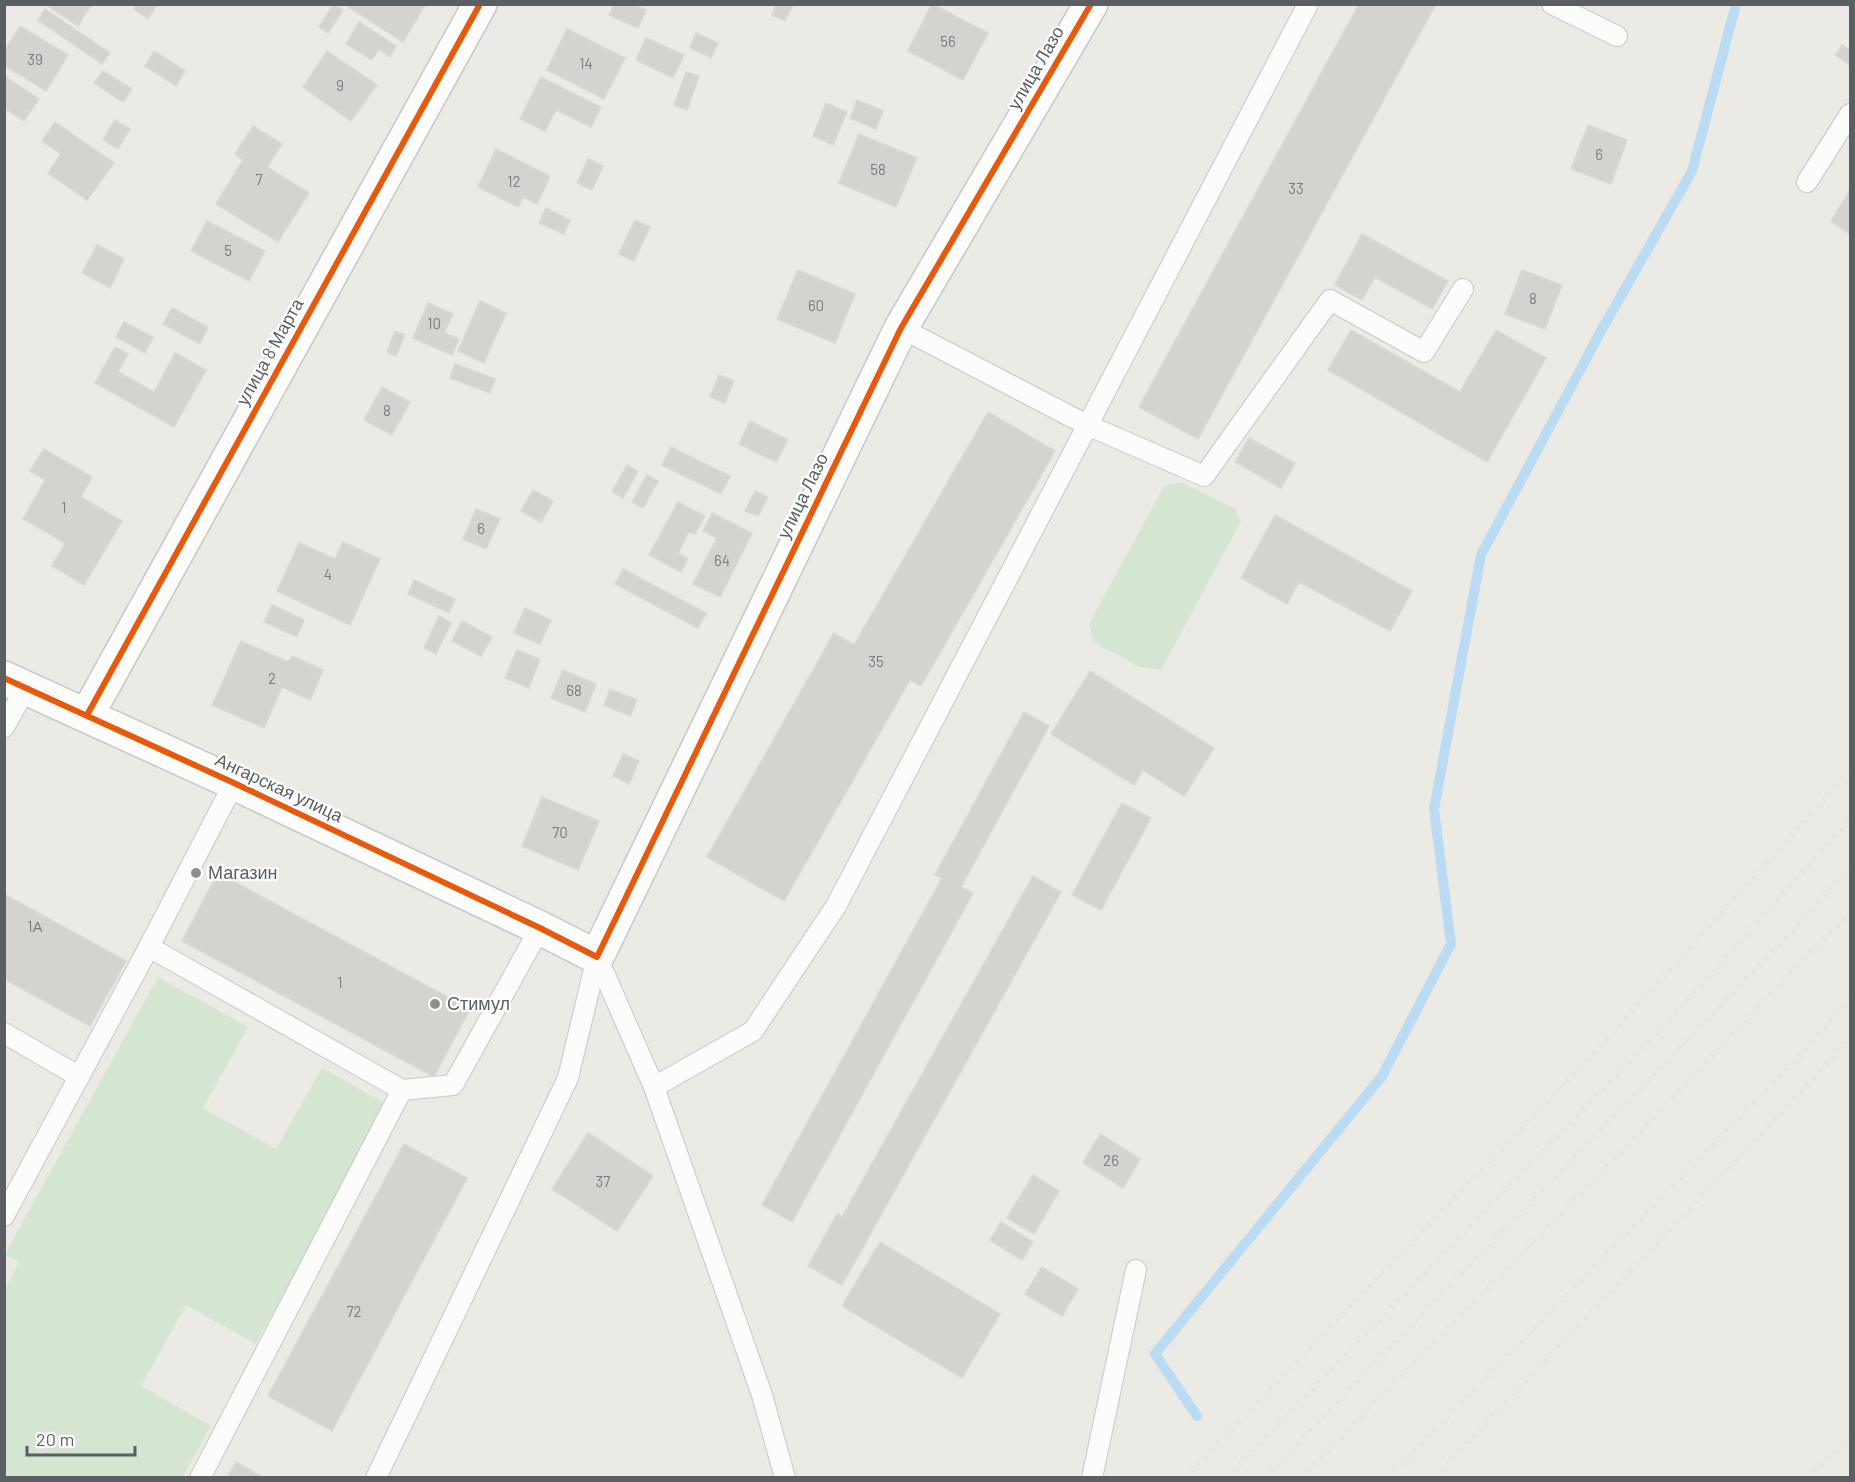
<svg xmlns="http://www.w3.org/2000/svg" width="1855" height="1482" font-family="Barlow,sans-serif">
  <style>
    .green { fill: #d4e6d1 }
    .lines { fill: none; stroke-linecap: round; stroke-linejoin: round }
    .stream { stroke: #bbdbf3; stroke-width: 10 }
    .building { fill: #d4d3d0; stroke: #dad8d4; stroke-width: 1.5 }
    .service-casing { stroke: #c7c7c7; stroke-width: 22 }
    .minor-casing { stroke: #c7c7c7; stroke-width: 36 }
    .tertiary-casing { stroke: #c7c7c7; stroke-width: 36 }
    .service { stroke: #fcfcfb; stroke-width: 20 }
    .minor { stroke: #fcfcfb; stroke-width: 33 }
    .tertiary { stroke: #fcfcfb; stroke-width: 33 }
    .rail { stroke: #e2e2e2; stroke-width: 4.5; stroke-dasharray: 1.5 8; stroke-linecap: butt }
    .cycleway-casing { stroke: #fff; stroke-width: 10 }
    .cycleway { stroke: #e8590c; stroke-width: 6 }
    .poi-dot { fill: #8d8f90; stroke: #fff; stroke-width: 2 }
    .labels { text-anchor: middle; stroke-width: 4.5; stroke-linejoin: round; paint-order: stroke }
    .number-label { font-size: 15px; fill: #7a7c7e }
    .street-label { font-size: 18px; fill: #5b5e62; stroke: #fff }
    .poi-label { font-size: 18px; fill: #5b5e62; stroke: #fff; text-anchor: start }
  </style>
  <rect width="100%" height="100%" fill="#ebeae5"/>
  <!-- green -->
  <g class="green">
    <path d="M1181,482L1234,508L1241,521L1161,670L1139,667L1094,642L1089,624L1164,486Z"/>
    <path d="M158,977L248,1027L203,1108L276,1149L322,1068L388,1105L256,1344L186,1305L141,1386L211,1426L183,1477L5,1478V1290L19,1262L5,1254Z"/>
  </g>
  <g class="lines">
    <!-- stream -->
    <path class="stream" d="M1197,1416L1155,1354L1382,1076L1451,944L1434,809L1481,555L1601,331L1692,171L1736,4"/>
  </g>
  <!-- building -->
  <g class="building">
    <path d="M45,4H92L78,26Z"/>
    <path d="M136,4H157L148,19L134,9Z"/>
    <path d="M350,4H425V5L403,42L348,7Z"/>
    <path d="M614,4H633L646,10L638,28L609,15Z"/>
    <path d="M776,4H793L785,21L772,15Z"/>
    <path d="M932,4L988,33L963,80L908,51Z"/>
    <path d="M1359,4H1436L1198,439L1139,407Z"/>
    <path d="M333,5L343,10L328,33L319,27Z"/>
    <path d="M45,9L110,53L102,64L38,20Z"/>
    <path d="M359,22L396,46L390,57L379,49L372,60L346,44Z"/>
    <path d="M20,26L68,55L46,91L4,65V51Z"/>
    <path d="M567,29L625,58L604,99L547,70Z"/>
    <path d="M696,33L718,43L711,58L690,48Z"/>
    <path d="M646,38L684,55L673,78L636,60Z"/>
    <path d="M1842,45L1850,50V65L1836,55Z"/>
    <path d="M154,51L185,71L176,86L145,66Z"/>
    <path d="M327,51L377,85L351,121L303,87Z"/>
    <path d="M103,71L132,89L123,102L94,83Z"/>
    <path d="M686,72L699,76L687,110L674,105Z"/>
    <path d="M4,76L39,99L24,121L4,108Z"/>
    <path d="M541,77L601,107L591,127L556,110L545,131L520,119Z"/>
    <path d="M857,100L883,111L876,129L850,118Z"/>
    <path d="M826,103L847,112L833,145L813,136Z"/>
    <path d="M115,120L130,129L118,149L103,140Z"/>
    <path d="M55,122L114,163L87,200L48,173L61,154L42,141Z"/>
    <path d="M1588,125L1627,140L1611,184L1571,169Z"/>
    <path d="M253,126L282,144L267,167L309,193L278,242L216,204L243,160L235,154Z"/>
    <path d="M859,134L917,158L896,207L839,183Z"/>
    <path d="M496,149L550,176L537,204L523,197L518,207L478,187Z"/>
    <path d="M588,159L603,166L592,190L577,183Z"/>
    <path d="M1850,190V234L1831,221Z"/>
    <path d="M546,208L570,220L564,234L539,223Z"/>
    <path d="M635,220L650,227L634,261L619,254Z"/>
    <path d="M207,221L265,251L249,281L191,251Z"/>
    <path d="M1362,234L1448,281L1432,309L1375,277L1362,300L1335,285Z"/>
    <path d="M97,245L124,259L110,288L82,273Z"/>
    <path d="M798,270L855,294L835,343L777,319Z"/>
    <path d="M1522,270L1562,285L1545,329L1505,314Z"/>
    <path d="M480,301L506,313L484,363L458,351Z"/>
    <path d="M428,303L453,314L444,333L459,339L452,355L413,338Z"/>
    <path d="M172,308L208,327L200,344L163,324Z"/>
    <path d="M124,322L153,337L145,353L116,337Z"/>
    <path d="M1351,330L1460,392L1496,330L1546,358L1487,462L1328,370Z"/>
    <path d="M395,331L405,335L396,356L387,352Z"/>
    <path d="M115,347L128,354L118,372L154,392L175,353L206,370L174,427L95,383Z"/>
    <path d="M455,364L495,379L490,393L450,378Z"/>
    <path d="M719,375L734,381L725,403L710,397Z"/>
    <path d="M382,387L410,402L392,435L364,420Z"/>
    <path d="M988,412L1055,451L921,686L910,680L784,901L707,857L834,633L854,645Z"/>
    <path d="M750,421L788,440L776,462L739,444Z"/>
    <path d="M1249,438L1295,463L1281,488L1235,462Z"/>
    <path d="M671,447L730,476L721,494L662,465Z"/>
    <path d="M44,449L92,477L81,497L122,521L84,585L52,566L65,543L23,519L45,480L30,471Z"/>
    <path d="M627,465L638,471L623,498L612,492Z"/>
    <path d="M647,475L658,481L643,508L632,502Z"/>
    <path d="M533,490L553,501L541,522L521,511Z"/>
    <path d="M755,491L768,497L758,516L745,511Z"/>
    <path d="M678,502L705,516L695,534L689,532L678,553L688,558L681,572L649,555Z"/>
    <path d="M476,509L500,519L486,549L463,539Z"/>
    <path d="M712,513L752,533L720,597L693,584L717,538L703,531Z"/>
    <path d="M1275,515L1412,591L1390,631L1299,582L1287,604L1241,578Z"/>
    <path d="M343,542L380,559L350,625L277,591L299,543L335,559Z"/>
    <path d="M623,569L706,613L698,628L615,584Z"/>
    <path d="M414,580L455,599L449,613L408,594Z"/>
    <path d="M272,605L304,620L297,637L264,622Z"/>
    <path d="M525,608L551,620L540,644L514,633Z"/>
    <path d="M439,616L451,623L436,654L424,648Z"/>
    <path d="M462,621L492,637L481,656L452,641Z"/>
    <path d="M241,641L288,662L292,656L323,670L310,700L282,687L264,728L212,705Z"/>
    <path d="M517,650L540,659L529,688L505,678Z"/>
    <path d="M563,670L596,684L585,712L551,698Z"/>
    <path d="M1090,671L1214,748L1184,796L1143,770L1134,785L1051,734Z"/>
    <path d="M610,689L637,700L630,716L604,705Z"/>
    <path d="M1024,712L1049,726L961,887L973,893L792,1222L762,1205L942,878L935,875Z"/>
    <path d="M623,754L639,761L629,784L613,776Z"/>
    <path d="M542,797L599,821L578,870L522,846Z"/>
    <path d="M1122,803L1151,818L1101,910L1072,895Z"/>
    <path d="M218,873L470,1009L434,1077L182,941Z"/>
    <path d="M1033,876L1061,892L842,1285L808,1266L837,1214L842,1217Z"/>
    <path d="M4,894L126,961L90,1026L4,979Z"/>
    <path d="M588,1133L653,1176L617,1231L552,1189Z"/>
    <path d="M1100,1134L1140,1159L1123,1188L1083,1163Z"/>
    <path d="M404,1144L467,1178L332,1431L268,1396Z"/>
    <path d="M1033,1175L1059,1191L1034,1234L1007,1218Z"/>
    <path d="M1001,1222L1033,1242L1022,1260L990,1240Z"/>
    <path d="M880,1242L1000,1314L962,1378L842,1306Z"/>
    <path d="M1042,1267L1078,1289L1062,1316L1025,1294Z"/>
    <path d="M236,1462L264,1478H227Z"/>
  </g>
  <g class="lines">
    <!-- service casing -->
    <g class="service-casing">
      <g id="service">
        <path d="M1552,4L1617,36"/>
        <path d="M1807,182L1850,114"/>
        <path d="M901,328L1087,425L1204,476L1330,300L1424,352L1463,289"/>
        <path d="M4,727L26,688"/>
        <path d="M149,947L402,1090L453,1085L540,928"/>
        <path d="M597,957L654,1087L762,1395L785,1478"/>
        <path d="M4,1033L78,1076"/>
        <path d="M654,1087L753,1031L836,906L1308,4"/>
        <path d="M4,1216L149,947L234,783"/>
        <path d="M200,1478L402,1090"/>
        <path d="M376,1478L568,1078L597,957"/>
        <path d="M1092,1478L1136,1270"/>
      </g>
    </g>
    <!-- minor casing -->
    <g class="minor-casing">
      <path id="minor" d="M87,715L480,4"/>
    </g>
    <!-- tertiary casing -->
    <g class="tertiary-casing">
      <path id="tertiary" d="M4,678L234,783L540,928L597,957L901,328L1091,4"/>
    </g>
    <!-- service -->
    <use href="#service" class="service"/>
    <!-- minor -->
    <use href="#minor" class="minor"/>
    <!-- tertiary -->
    <use href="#tertiary" class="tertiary"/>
    <!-- rail -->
    <g class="rail">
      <path d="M1185,1478L1592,1055L1850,771"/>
      <path d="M1226,1478L1669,1021L1850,819"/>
      <path d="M1264,1478L1790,934L1850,866"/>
      <path d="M1301,1478L1636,1137L1809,953L1850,915"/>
      <path d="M1388,1478L1795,1061L1850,998"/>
      <path d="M1434,1478L1817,1075L1850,1037"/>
      <path d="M1807,1478L1850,1438"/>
    </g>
    <!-- cycleway casing -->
    <g class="cycleway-casing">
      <g id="cycleway">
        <path d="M4,678L234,783L540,928L597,957L901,328L1091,4"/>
        <path d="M87,715L480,4"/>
      </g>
    </g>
    <!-- cycleway -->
    <use href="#cycleway" class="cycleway"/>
  </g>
  <!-- markers -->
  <g class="poi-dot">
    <circle cx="196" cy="873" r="6"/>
    <circle cx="435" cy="1004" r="6"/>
  </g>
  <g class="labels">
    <!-- number labels -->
    <g class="number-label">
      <text x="948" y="47">56</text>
      <text x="35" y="65">39</text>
      <text x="586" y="69">14</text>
      <text x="340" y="91">9</text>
      <text x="1599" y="160">6</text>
      <text x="878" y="175">58</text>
      <text x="259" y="185">7</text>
      <text x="514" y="187">12</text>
      <text x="1296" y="194">33</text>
      <text x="228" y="256">5</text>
      <text x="1533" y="304">8</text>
      <text x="816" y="311">60</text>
      <text x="434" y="329">10</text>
      <text x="387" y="416">8</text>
      <text x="64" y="513">1</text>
      <text x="481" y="534">6</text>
      <text x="722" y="566">64</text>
      <text x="328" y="580">4</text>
      <text x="876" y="667">35</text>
      <text x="272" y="684">2</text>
      <text x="574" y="696">68</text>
      <text x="560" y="838">70</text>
      <text x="35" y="932">1А</text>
      <text x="340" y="988">1</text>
      <text x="1111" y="1166">26</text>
      <text x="603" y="1187">37</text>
      <text x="354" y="1317">72</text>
    </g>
    <!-- street labels -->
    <g class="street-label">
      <text transform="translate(1036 68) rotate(-60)" y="6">улица Лазо</text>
      <text transform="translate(270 352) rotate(-61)" y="6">улица 8 Марта</text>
      <text transform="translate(803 496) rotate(-64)" y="6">улица Лазо</text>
      <text transform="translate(279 788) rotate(25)" y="6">Ангарская улица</text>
    </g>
    <!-- poi labels -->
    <g class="poi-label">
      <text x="208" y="879">Магазин</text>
      <text x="447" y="1010">Стимул</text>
    </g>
  </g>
  <!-- border -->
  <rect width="1855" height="1482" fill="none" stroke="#5b5e62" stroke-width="12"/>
  <!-- scale -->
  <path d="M27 1446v9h108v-9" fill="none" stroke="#5b5e62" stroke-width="3"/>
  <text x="36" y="1446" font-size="18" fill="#5b5e62" stroke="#ffffff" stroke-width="4.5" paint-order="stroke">20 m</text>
</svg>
